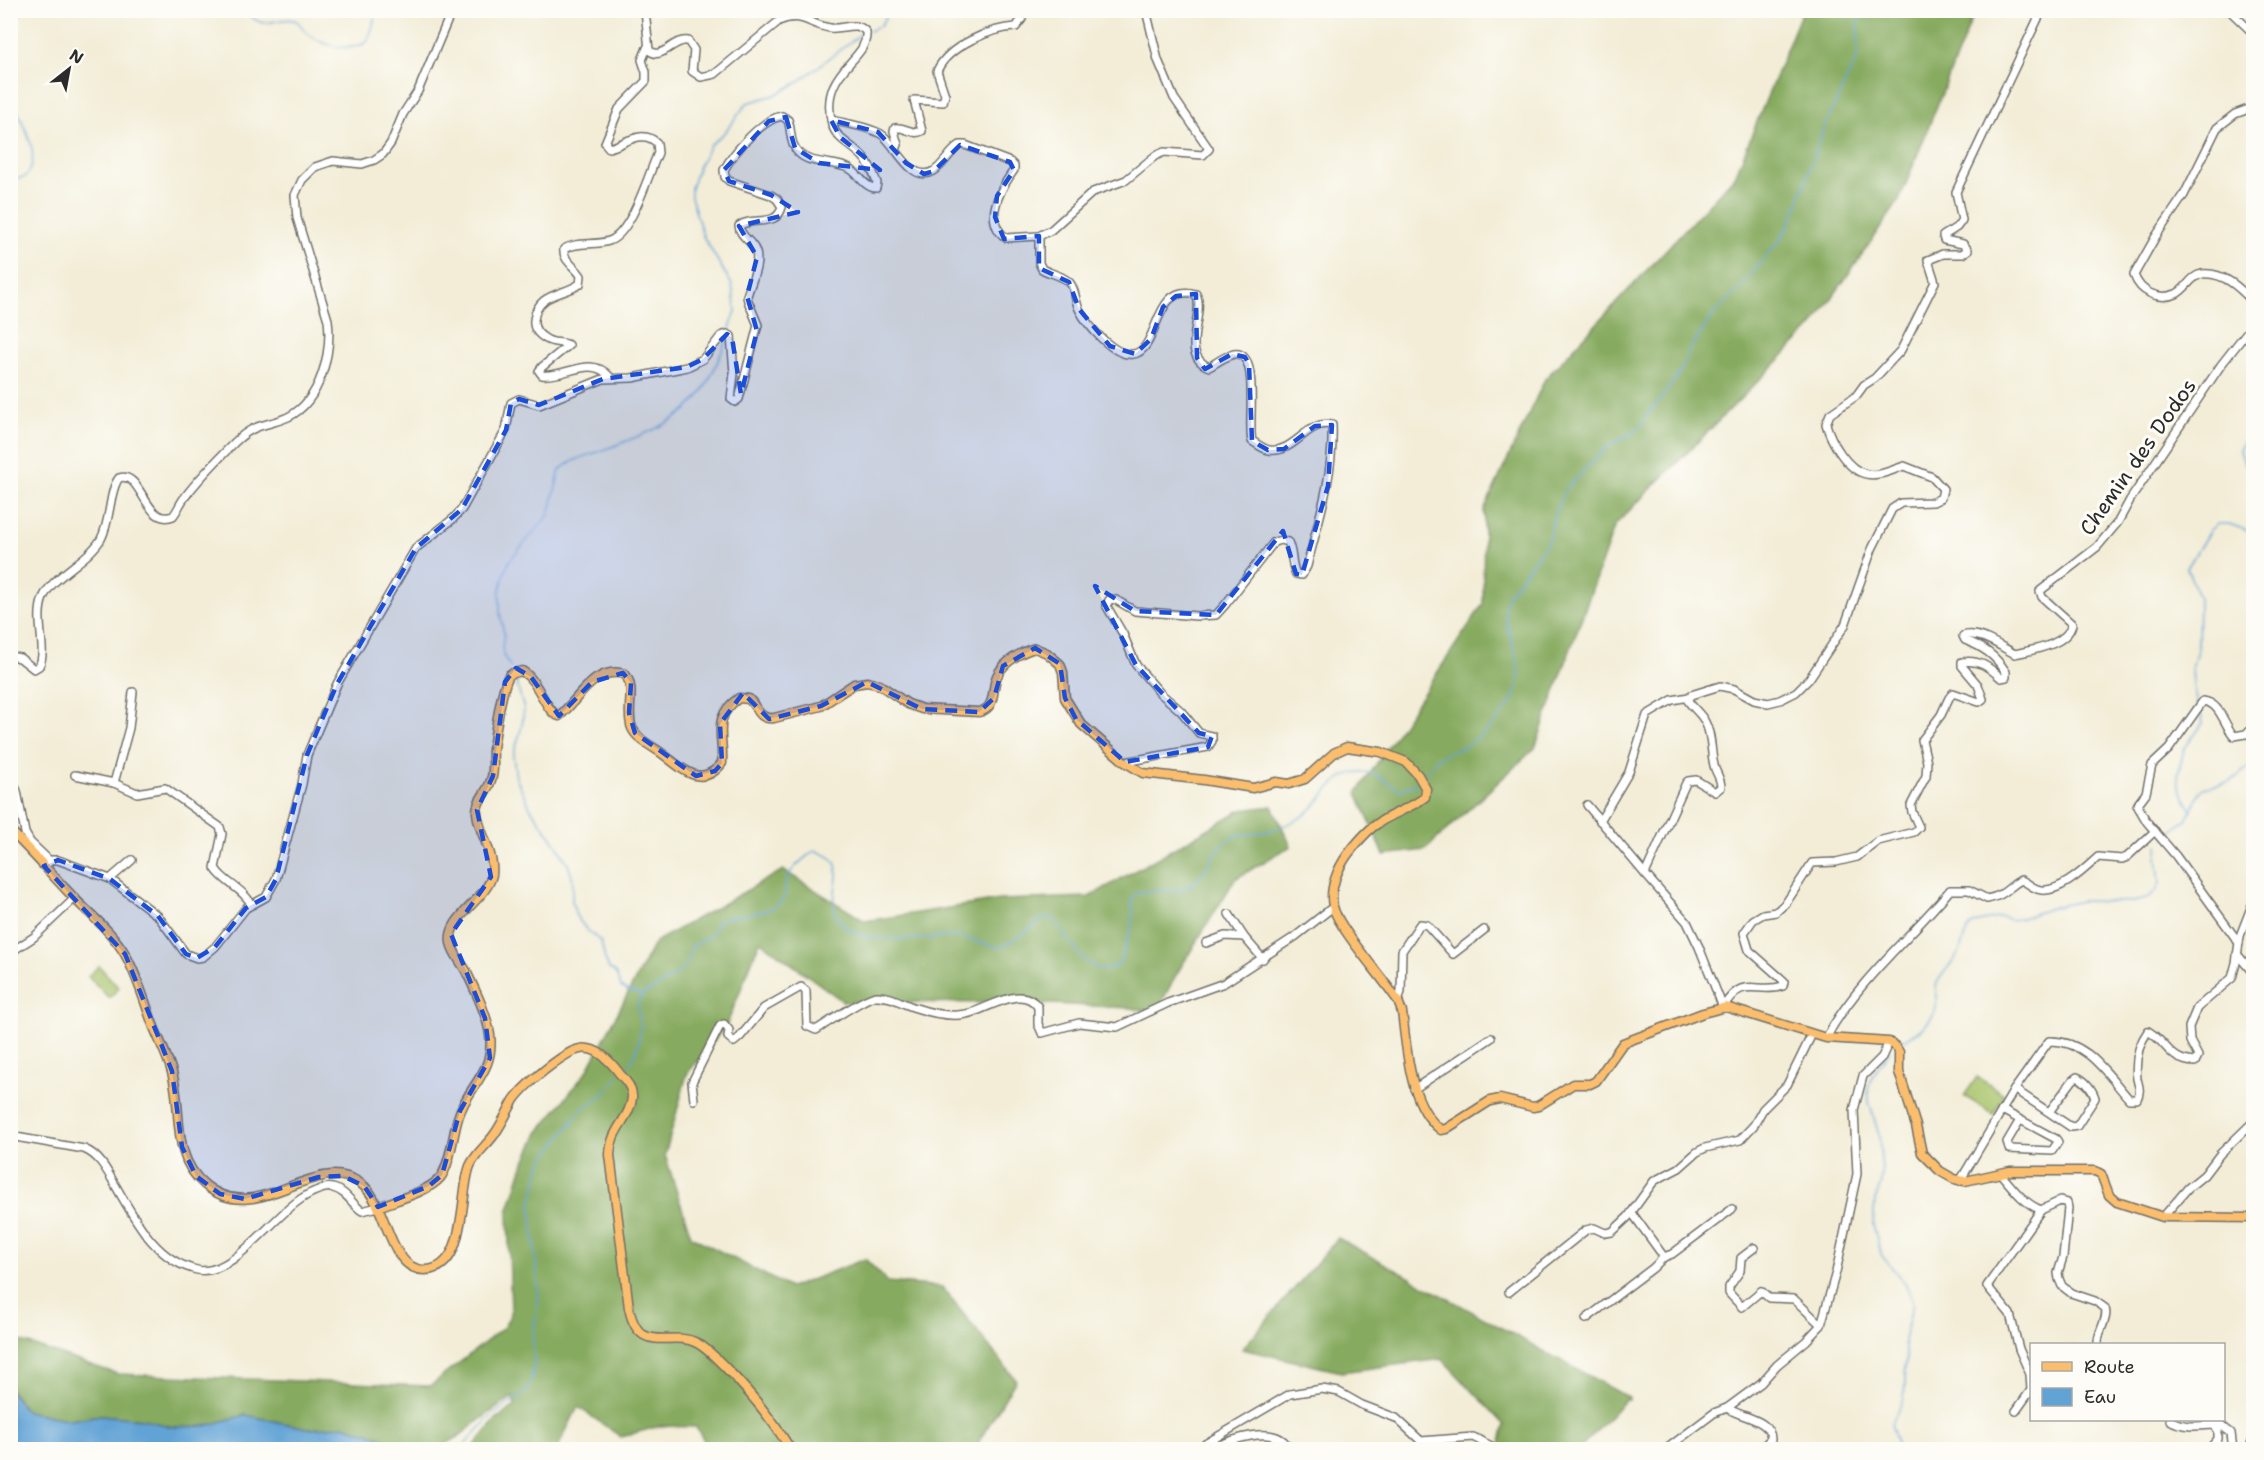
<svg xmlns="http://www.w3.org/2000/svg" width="2264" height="1460" font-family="'Shantell Sans',sans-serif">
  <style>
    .green { fill: #a8c46b; stroke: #6a784b; stroke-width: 1.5 }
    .forest { fill: #86aa5f; stroke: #586a45; stroke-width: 1.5 }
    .water { fill: #62a3d5; stroke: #466780; stroke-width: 1.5 }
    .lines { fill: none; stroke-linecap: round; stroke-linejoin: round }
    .stream { stroke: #62a3d5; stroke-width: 1.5 }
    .minor-casing { stroke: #716f67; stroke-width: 10 }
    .major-casing { stroke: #716f67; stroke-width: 11 }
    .minor { stroke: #fff; stroke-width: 7 }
    .major { stroke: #fbbe6e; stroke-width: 8 }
    .marked { fill: #1d4ed8; fill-opacity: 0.2; stroke: #1d4ed8; stroke-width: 4.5; stroke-dasharray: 12 8; stroke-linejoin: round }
    .labels { text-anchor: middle; stroke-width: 6; stroke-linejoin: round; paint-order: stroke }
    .street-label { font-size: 21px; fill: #2b2b2b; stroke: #fdfcf7 }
  </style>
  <rect width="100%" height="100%" fill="#fdfcf7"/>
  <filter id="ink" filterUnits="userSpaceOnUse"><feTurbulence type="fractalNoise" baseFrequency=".0167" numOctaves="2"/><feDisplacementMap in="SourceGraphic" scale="12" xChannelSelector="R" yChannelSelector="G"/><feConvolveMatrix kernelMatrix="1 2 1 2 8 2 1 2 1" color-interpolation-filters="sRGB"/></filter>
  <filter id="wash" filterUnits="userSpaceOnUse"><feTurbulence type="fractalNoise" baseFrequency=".008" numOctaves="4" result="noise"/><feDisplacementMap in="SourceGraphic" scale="24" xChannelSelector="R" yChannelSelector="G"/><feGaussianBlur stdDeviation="1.35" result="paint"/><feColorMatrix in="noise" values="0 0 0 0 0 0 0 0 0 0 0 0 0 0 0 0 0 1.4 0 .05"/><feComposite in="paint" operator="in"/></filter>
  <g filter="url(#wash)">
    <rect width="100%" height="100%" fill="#f3edd7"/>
    <!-- green -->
    <g class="green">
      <path d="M99,966L119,988L109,998L88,976Z"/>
      <path d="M1977,1077L2005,1095L1993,1114L1964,1096Z"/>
    </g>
    <!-- forest -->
    <g class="forest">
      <path d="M1802,11H1975L1899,201L1812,327L1615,525L1535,748L1425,850L1384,855L1357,793L1483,604L1484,510L1545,379L1735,176Z"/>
      <path d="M1272,806L1291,846L1235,879L1176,975L1156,1013L1131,1008L1031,1003L844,1002L760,941L727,1024L687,1074L665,1155L691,1236L790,1288L865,1259L888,1282L942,1287L1016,1380L979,1441L978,1449H709L696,1427L660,1426L621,1437L578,1407L557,1449H472L497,1418L515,1406L513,1397C502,1405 491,1411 481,1419C461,1435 447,1449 422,1449L420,1447L391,1441L344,1425L312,1429L245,1415L205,1426L173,1427L142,1419L101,1415L71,1420L26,1411L11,1391V1338L118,1374L430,1386L503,1328L511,1314L508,1212L522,1168L538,1133L587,1071L655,942L783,870L865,921L1000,900L1089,897L1241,810Z"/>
      <path d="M1338,1238L1629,1398V1400H1625L1580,1449H1499L1505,1425L1442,1359L1341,1372L1242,1349Z"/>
    </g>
    <!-- water -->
    <path class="water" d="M10,1391L26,1411L71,1420L101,1415L142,1419L173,1427L205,1426L245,1415L312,1429L344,1425L391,1441L421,1447L422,1449H11Z"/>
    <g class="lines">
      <!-- stream -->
      <g class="stream">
        <path d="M188,10H223"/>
        <path d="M248,10C259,34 276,16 294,20C300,21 302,29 306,32C321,46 350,53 367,42L372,29L376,10"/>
        <path d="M10,21L26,10"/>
        <path d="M869,31L880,26L890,10"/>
        <path d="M10,94C18,118 46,155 25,177L10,180"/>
        <path d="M729,331L736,311L732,285L703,236L691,197V188L698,168L710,145L725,132L747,103L775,95L797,83L862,33"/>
        <path d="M2254,431L2246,438L2240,450L2245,465L2254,471"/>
        <path d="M511,667L505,659L502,648L504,634L500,613V591L505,572L509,561L549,515L560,470C571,459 591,455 606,449C638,436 678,425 700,395C712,378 719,357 728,338"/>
        <path d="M514,675L524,709L522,726L513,756L516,778L531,809L555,842L568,864L573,880L572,901L576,916L586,929L601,942L605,959L609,969L615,972L621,987L628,991L642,995"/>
        <path d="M2197,704L2193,685L2192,668L2198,647L2199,598L2187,568L2210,530L2217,524H2229L2254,533"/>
        <path d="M1424,777C1429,770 1433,761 1441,756C1449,752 1459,750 1467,745C1490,731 1517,706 1519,677C1520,650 1499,623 1507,596L1544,547L1549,538L1555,512L1565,490L1607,447L1639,429L1647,415L1668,390L1681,370L1691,347L1714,314L1740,288L1779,241L1789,225L1798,204L1823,130L1857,58C1859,42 1855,24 1863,10"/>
        <path d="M2192,811L2179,788L2178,775L2184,749L2203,723L2200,711"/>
        <path d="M2165,838L2186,819L2203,788L2230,782L2254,763"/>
        <path d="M1900,1042C1914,1035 1933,1023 1936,1007C1937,999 1934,991 1937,983C1943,971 1954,963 1959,952C1964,941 1964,931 1974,923L2002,917L2010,920L2019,919L2051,908L2081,901L2133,902L2146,899L2155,892L2160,883L2157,857L2159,845"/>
        <path d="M1890,1051L1871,1078L1868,1089L1869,1102L1879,1135L1882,1172L1881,1183L1875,1201L1873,1225L1882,1256L1905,1283L1913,1303L1904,1339L1906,1361L1904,1399L1891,1424L1899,1450"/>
        <path d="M623,1071C636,1060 640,1040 641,1024C641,1016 636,1008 639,1001C642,992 650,992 657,987C675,975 688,972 691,947L710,936L719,920C738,912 769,917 782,900C787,895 784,888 786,882C790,868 804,859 815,850C820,853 827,855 831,858C847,870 825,902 839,920C861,951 926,935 958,937C974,938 987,948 1003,947C1015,937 1031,931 1041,919L1054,918L1065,936L1084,960L1094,967L1103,970L1109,969L1115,967L1120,961L1130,932L1133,914L1132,899L1137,893C1155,888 1174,895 1191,885C1207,875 1211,853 1225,842C1237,832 1250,835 1264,832C1276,829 1293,823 1303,816C1324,802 1332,771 1364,772C1378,772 1389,785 1401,790L1418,783"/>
        <path d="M460,1450L490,1417L526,1392L531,1381L534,1367L533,1336L539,1295L531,1205L541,1163L581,1110L603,1095L618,1076"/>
      </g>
    </g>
  </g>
  <g filter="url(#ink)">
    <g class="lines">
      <!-- minor casing -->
      <g class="minor-casing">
        <g id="minor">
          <path d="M2229,10L2254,34"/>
          <path d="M2254,107L2235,114L2217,128L2184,195L2156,236L2134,275C2140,292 2158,301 2176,294C2187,289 2190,276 2202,274C2224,272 2240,288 2254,303"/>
          <path d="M831,120C847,124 867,126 881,134C896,143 910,185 934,171C944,165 950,151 960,145H965L1010,162L1014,166V170C1001,188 982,220 1006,238L1039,236L1051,230L1093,192L1126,180L1155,156L1164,152L1203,155L1209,149L1174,98L1158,60L1146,10"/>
          <path d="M895,150L898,145L894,131L895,128C905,126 913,136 922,131L914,100L943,102L945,95L937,71C948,46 991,28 1016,27L1022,19L1023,10"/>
          <path d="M1039,236V263L1042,269C1050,274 1063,275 1070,283C1076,291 1075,301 1079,309C1087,325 1114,357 1133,354C1160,351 1152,282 1196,294C1206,315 1178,354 1209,367C1216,363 1225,356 1234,354C1261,350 1247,424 1252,441C1257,444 1263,449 1269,450C1295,454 1307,419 1332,425C1334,474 1319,519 1307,566L1302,575L1296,574C1291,564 1293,553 1288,542L1281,540L1274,542L1225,605L1216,615L1197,616L1135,611L1116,600L1110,599L1106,605L1123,634L1136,665L1160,693L1181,711L1199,733L1212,736V741L1208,747L1125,762"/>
          <path d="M610,377C591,354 565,378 542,375L539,371L542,367L569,345C561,341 553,344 546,339C539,335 533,329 534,320C537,293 562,296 580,284L581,276C576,267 562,260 564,249C577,241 595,246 609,241C632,233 648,175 658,153L657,143C642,128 625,144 609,148L605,143L619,109L646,81V72L642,60L647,48"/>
          <path d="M10,656L20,658L34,669L39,666C48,650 34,620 43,598C53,575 87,562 101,539C111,521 109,490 119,478C142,470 145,527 173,516C178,510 180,503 185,497C199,478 218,459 235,442C256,422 265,427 288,417C321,401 332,352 328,320L297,218L295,195L302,180L315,167L333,161L362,164L374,160L383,154L391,143L403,114L418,91L452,10"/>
          <path d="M75,775L114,783L137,793L165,788L220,827L222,834L215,868C224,883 243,888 251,904"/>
          <path d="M10,776L17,791L25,833L30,842L50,861"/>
          <path d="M114,783L129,728L133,692"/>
          <path d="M1587,805L1645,874"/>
          <path d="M1600,821L1629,772L1647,715L1672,700L1689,697"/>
          <path d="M44,866L52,860H58L110,879L158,916L186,954L197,958L203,957L215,947L246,908L266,897L276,879L302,784L307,755L337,684L416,548L453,519L462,509L506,430L511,403L519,399L539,405L603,379L632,378L687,367L703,359L721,336L727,334L731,336L734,373L731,399L735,402L739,399L758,325L748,301L747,296C751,281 764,259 752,245C747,238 740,235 739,226C752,216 777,228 782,207L777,199L771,195L729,181L725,177L724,170C733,153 762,119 782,116L788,120C791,128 790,136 793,144C802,168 832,159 850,169C859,174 865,188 876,188L877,183C874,174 870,165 864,158C854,146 836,140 832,124C818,70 869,61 866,32C857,20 842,30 830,28C809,25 802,11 779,21L715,74L701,77L692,71L694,50L688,41C673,38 662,62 649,50L645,10"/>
          <path d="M110,879L132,860"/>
          <path d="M1229,914L1244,937"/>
          <path d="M1206,943L1225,936L1244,937L1263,959"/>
          <path d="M2239,943L2176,856L2147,822L2137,805L2146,793L2152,765L2169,749L2203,701C2221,703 2223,724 2234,736L2246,734L2254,725"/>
          <path d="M10,950H14L34,937L75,898"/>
          <path d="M2237,954L2254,974"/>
          <path d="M1398,1001L1401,992L1402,951L1420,924L1427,925L1453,954L1484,930"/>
          <path d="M1724,1006C1743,974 1757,995 1783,986L1784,981L1749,950L1744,933L1753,920L1763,914L1776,912L1786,903L1812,863L1836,862L1857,857L1878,841L1914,832L1919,827L1912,812L1911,805L1926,776L1927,762L1922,740L1941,715L1949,698L1953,693L1979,702L1983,699L1978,685L1962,666V662C1979,659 1989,667 2001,678L2006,677V672C1995,655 1983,647 1965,640L1963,636C1979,630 2001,647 2015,654C2032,650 2068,645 2072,624L2042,597L2040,591L2097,547L2118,522L2130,500L2221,365L2254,323"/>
          <path d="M1726,1007L1722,1005L1699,947L1687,922L1645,874L1686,783L1688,781L1696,780L1715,792L1721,787C1721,780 1718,776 1715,769C1710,754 1713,736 1705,722C1701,713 1692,708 1687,699L1691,695L1720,686L1734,689L1754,700L1768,703L1780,700L1796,692L1809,679L1845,625L1872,549L1892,509L1901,503L1933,502L1941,498L1943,489L1932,477L1904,466C1892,470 1879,477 1866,474C1847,470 1831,441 1826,424L1830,414L1856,396L1864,385L1875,378L1901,350L1935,282L1928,260L1943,254H1962L1968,250L1963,244L1944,240L1943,236L1957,227L1962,220L1956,192L2042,10"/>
          <path d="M1826,1038C1857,981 1909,939 1950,890H1969L1987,899C2007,895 2006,888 2021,880C2027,882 2031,887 2037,889C2057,896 2085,869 2098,857L2122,859L2127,857L2155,831"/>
          <path d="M1414,1089L1491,1038"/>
          <path d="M2014,1090L2017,1091L2071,1127L2077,1126L2095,1098C2093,1090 2085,1080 2077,1077L2073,1080L2049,1112"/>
          <path d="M694,1100L692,1082L720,1026L724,1024L729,1030L728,1037L734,1042L740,1037L764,1008L801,987L806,991L807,1026L816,1030C827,1023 867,996 876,996C891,995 902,1004 916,1008C931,1013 951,1017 966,1014C986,1011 1022,982 1038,1007V1024L1042,1033L1079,1023L1117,1027L1168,1003L1224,983L1296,936L1333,907"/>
          <path d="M2002,1110L2056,1139L2058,1142L2052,1151L2009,1149L2007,1142L2020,1120"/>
          <path d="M10,1136L84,1149C99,1155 106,1169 114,1183C134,1217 154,1260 197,1270C235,1278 275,1210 311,1193C318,1190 326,1186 333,1188C346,1191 352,1204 362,1211L378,1207"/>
          <path d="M2000,1173C2012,1187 2023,1203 2041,1210L2060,1201L2067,1203L2068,1208L2063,1257L2058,1273L2059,1279L2062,1286L2071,1293L2095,1301L2105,1308C2109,1320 2097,1331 2098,1344"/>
          <path d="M1960,1181L2014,1090L2049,1041C2087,1040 2106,1073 2129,1099H2137C2141,1091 2139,1087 2137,1079C2135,1063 2138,1045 2148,1031C2168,1043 2169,1061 2195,1062L2198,1056L2190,1041L2189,1027L2197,1008L2232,978L2236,963L2240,936L2254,900"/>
          <path d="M1632,1213L1664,1257"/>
          <path d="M2163,1217L2188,1188L2204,1175L2220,1154L2254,1121"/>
          <path d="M1754,1248L1741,1258L1740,1271L1729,1287V1293L1742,1307L1761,1291L1769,1298L1794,1299L1821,1325"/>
          <path d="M1509,1292L1586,1230L1594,1228L1605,1233L1612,1232L1628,1217L1654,1181L1679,1168L1697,1152L1705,1148L1740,1140L1754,1125L1763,1109L1787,1085L1812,1034"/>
          <path d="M1586,1319L1653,1268L1664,1257L1672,1254L1732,1209"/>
          <path d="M2254,1402L2252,1407L2254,1429"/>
          <path d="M2016,1411L2031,1390L2030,1374L2019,1349L2010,1314L1987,1286L2041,1210"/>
          <path d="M2170,1420C2183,1428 2198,1426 2214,1425L2218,1430V1439L2208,1450"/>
          <path d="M2214,1425L2220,1424L2231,1433L2233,1450"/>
          <path d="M1201,1450L1205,1444L1290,1394L1322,1389L1339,1392L1362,1405L1396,1418L1421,1441L1473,1437L1499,1450"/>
          <path d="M1208,1450C1228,1441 1277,1421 1290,1450"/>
          <path d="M1665,1450L1714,1413L1727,1408"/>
          <path d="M1759,1450L1771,1439C1771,1419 1742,1418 1727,1408L1761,1383L1777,1365L1806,1341L1821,1325L1836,1272L1857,1174L1854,1110L1863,1076L1882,1057L1889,1042"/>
          <path d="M2249,1450L2254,1436"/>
        </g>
      </g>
      <!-- major casing -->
      <g class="major-casing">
        <g id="major">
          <path d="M10,830C33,853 54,877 76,900C93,917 113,933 125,954C137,975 144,1000 152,1022C158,1038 166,1053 171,1069C184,1108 169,1155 205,1185C258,1229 313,1151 360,1183C388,1201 387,1269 424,1270C468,1271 459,1193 470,1166C475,1154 487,1145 494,1135C502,1124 507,1112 514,1100C522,1088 535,1078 546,1069C579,1043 593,1039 620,1074C626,1081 633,1088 632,1098C630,1119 610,1129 610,1155L629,1308C639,1357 670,1329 697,1343C708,1349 717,1359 725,1367C751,1393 772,1419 791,1450"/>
          <path d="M378,1207C395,1200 428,1192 440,1178C450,1166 453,1134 458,1118C467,1086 495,1073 490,1035C487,1014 475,990 466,971C461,962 453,953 451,943C446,918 487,899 492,875C495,853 479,834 477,813C476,800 488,792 491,780C495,770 492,759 493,749C495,733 502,684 510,674L522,671C540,682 545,712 559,716C577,702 594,665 625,674C637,690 625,710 632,728C637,739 650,745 660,752C680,766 700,791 722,763C724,737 711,717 739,698L749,699C758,708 759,720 774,718L821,706L854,684L867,682L880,685L908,704L922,709L979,712C997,708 991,689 997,676C1003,662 1021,652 1035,648L1047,653L1060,664L1063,672L1065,698L1081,724L1125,762L1143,773L1204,780L1253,788L1276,782L1289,784L1305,779L1334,753L1347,747L1381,752L1406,762L1418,775L1426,789L1425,797C1410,809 1392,813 1377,824C1366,831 1356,844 1348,854C1338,868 1329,888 1333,906C1337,927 1384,979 1398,1001L1402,1012C1407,1050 1409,1105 1441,1130L1446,1129L1490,1101L1500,1099L1533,1107L1538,1106L1573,1084H1590L1596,1081L1623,1043L1703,1013L1726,1007L1826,1038L1889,1042L1895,1046L1899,1052V1072L1916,1126L1922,1153L1940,1171L1954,1179L1965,1181L2010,1171H2095L2101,1174L2109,1195L2117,1202L2163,1217L2254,1218"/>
        </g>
      </g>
      <!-- minor -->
      <use href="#minor" class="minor"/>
      <!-- major -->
      <use href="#major" class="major"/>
    </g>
  </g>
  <!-- marked area -->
  <path class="marked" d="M786,117L795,148L819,163L880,170L840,137L831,120L878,132L906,163L924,174L934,171L960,145L1010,162L1014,170L997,196L995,217L1004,239L1039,236V268L1069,282L1079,309L1110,346L1135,354L1151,339L1163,307L1176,296L1196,294L1197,358L1205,369L1232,354L1245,357L1249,364L1252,441L1268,450L1284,449L1315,426L1332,425L1328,486L1302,575L1296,574L1283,531L1216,615L1135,611L1095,586L1136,665L1199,733L1212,736L1208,747L1125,762L1076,719L1065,698L1060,664L1035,648L1003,666L994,698L979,712L922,709L867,682L821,706L769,719L743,693L720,724L722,763L715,771L696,776L635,733L629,713L631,683L623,673L592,682L559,716L531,677L516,668L505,682L493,776L477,810L491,877L451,934L485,1018L490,1058L460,1111L442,1175L429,1186L378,1207L364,1186L343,1176L319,1177L245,1199L220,1194L196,1176L182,1147L172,1071L125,954L44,866L58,860L110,879L158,916L186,954L197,958L215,947L246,908L266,897L276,879L307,755L337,684L416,548L462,509L506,430L511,403L519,399L539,405L603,379L687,367L703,359L727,334L732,338L741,394L757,331L747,296L757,257L739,226L798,212L771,195L729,181L724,170L769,121Z"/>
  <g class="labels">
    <!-- street labels -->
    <g class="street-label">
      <text transform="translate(2138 457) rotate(-55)" y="7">Chemin des Dodos</text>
    </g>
  </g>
  <!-- margin -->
  <rect width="2264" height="1460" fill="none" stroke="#fdfcf7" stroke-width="36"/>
  <!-- legend -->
  <rect x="2030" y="1343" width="195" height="78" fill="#fdfcf7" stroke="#a9a8a5" stroke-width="1.5"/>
  <rect x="2042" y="1362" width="30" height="9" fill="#fbbe6e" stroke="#a9a8a5" stroke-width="1.5"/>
  <text x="2084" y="1373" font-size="18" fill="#2b2b2b">Route</text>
  <rect x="2042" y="1388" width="30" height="18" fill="#62a3d5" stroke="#a9a8a5" stroke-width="1.5"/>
  <text x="2084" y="1403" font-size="18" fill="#2b2b2b">Eau</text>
  <!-- north arrow -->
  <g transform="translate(69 69) rotate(31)" stroke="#fdfcf7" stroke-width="4.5" paint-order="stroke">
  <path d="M0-4.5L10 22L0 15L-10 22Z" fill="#2b2b2b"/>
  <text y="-9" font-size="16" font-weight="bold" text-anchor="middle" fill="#2b2b2b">N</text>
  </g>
</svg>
